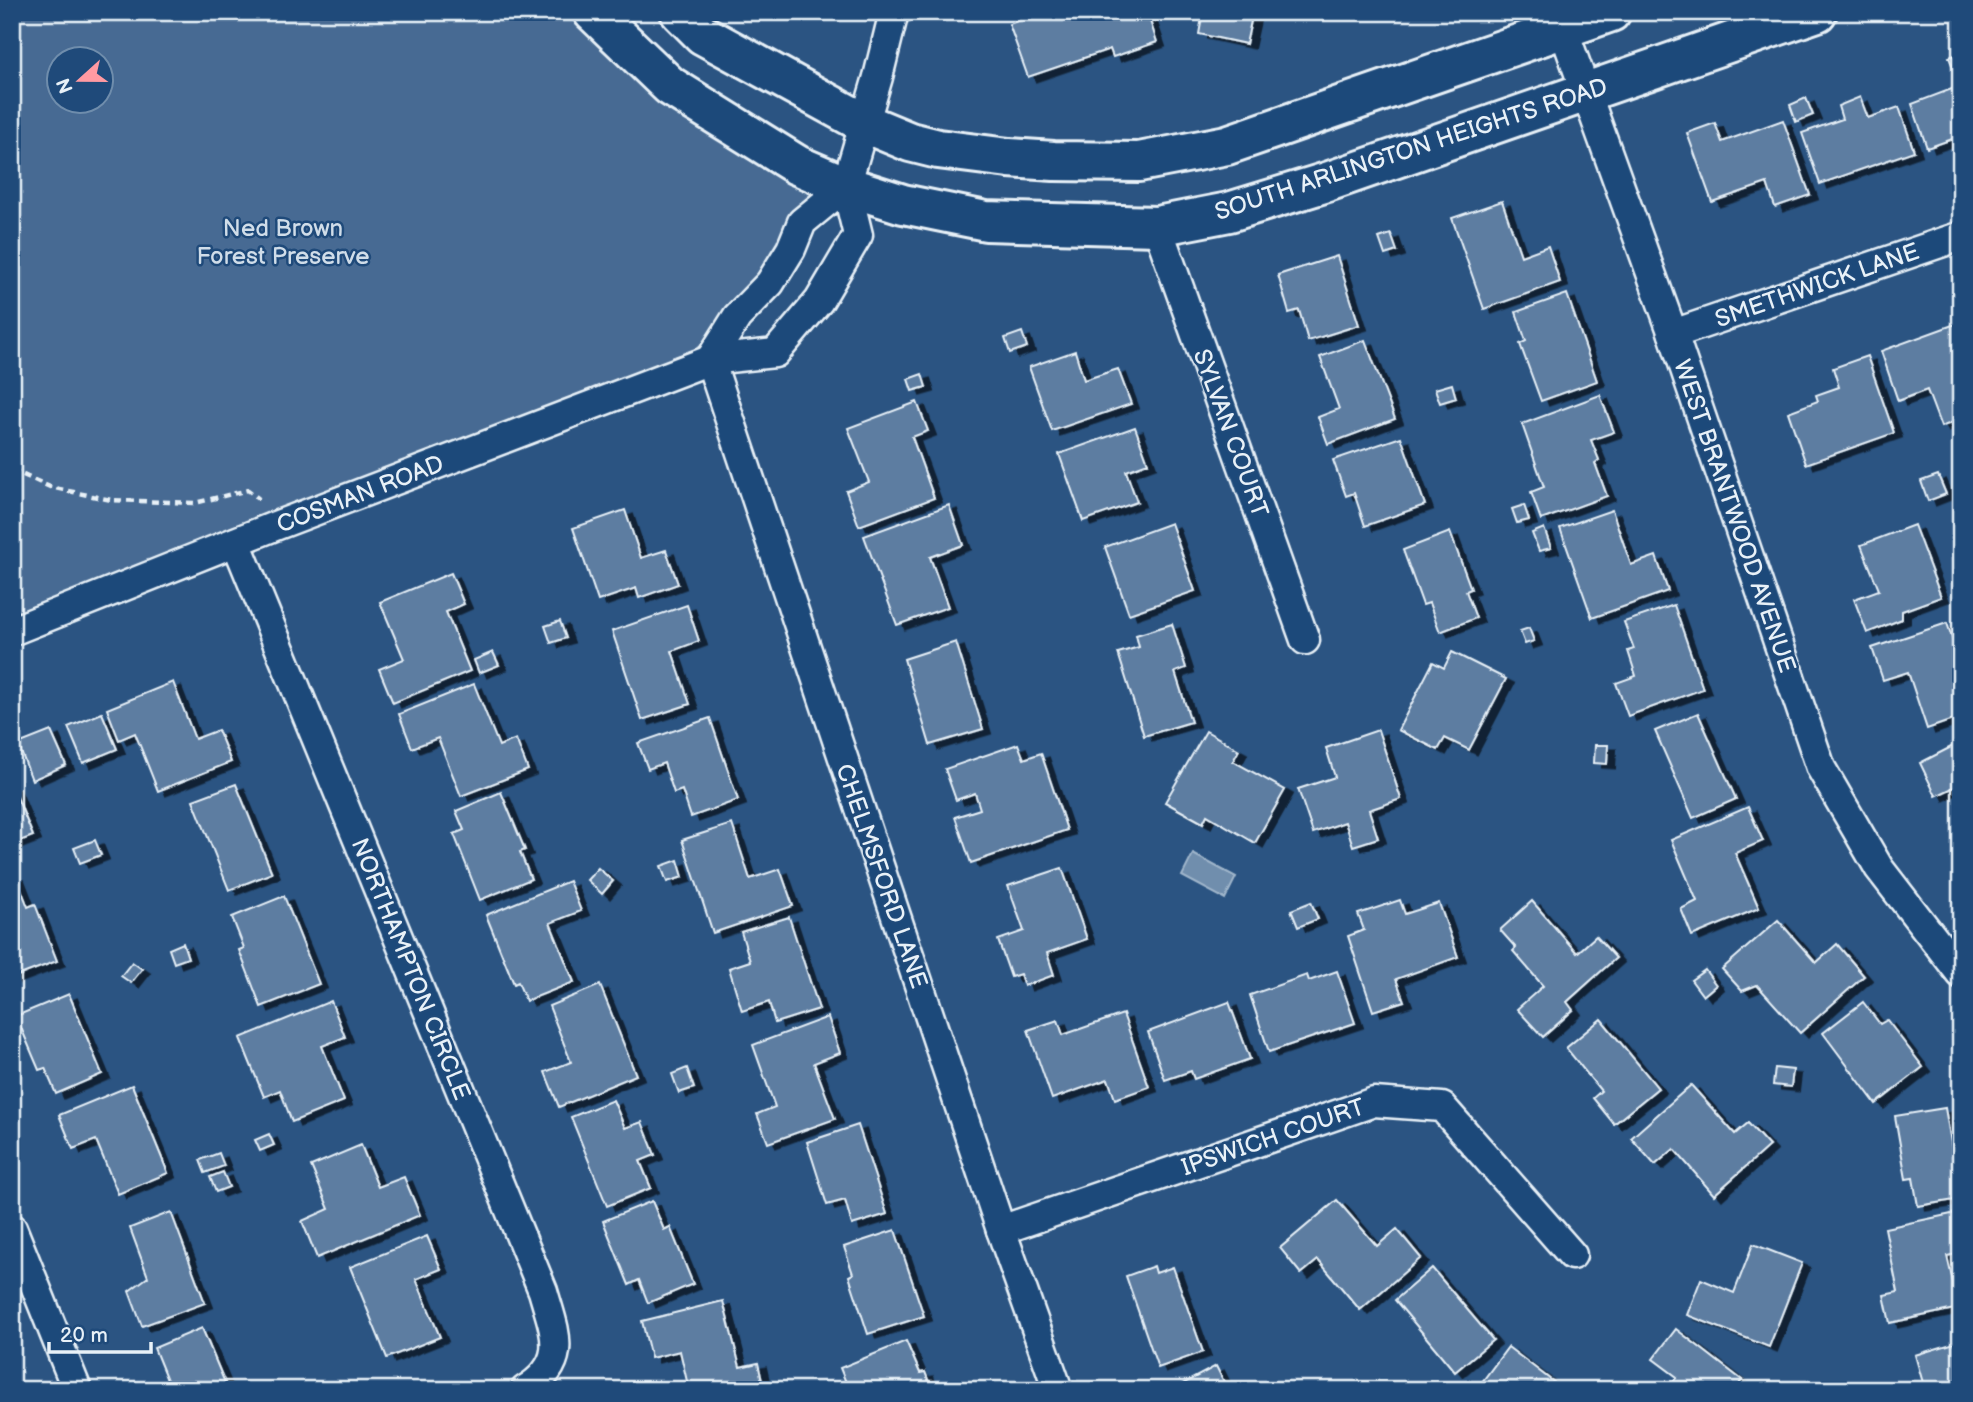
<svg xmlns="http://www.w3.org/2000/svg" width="1973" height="1402" font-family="'Balsamiq Sans',sans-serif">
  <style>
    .green { fill: #476b93; stroke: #98aec6; stroke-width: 2; fill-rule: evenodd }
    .water { fill: #708ead; stroke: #a0b6cb; stroke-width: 2 }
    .building { fill: #5d7da1; stroke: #e8f1f8; stroke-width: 2; filter: url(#shadow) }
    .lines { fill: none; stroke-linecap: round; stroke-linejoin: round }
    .minor-casing { stroke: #e8f1f8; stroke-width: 33 }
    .secondary-casing { stroke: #e8f1f8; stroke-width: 44 }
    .path { stroke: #e8f1f8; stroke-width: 4.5; stroke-dasharray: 7 5; stroke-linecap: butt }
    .minor { stroke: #1f4a7a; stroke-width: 28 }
    .secondary { stroke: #1f4a7a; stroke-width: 38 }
    .labels { text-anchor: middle; stroke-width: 5; stroke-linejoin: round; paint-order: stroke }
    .street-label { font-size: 24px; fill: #e8f1f8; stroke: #1f4a7a }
    .park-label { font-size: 24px; fill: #d0dde9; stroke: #1f4a7a }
  </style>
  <defs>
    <filter id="shadow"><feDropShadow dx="8" dy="4.5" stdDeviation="0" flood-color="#0009"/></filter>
  </defs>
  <rect width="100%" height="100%" fill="#2b5482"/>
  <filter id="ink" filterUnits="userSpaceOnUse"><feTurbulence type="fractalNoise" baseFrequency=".0143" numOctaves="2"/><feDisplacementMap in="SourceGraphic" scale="14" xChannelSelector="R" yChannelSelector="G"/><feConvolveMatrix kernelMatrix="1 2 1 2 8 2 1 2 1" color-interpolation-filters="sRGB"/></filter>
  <g filter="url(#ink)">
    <!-- green -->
    <path class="green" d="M12,12H593L846,186L710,360L12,631ZM60,60H102V102H60Z"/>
    <!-- water -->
    <path class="water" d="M1193,854L1236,877L1225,899L1182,876Z"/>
    <!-- building -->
    <g class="building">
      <path d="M1043,12H1147L1157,42L1113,57L1110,49L1028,77L1009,24Z"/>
      <path d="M1203,12H1253L1246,44L1199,34Z"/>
      <path d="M1961,53V136L1927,148L1912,104L1960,86L1949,57Z"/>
      <path d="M1860,97L1868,118L1899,107L1914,151L1820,184L1802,133L1842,119L1838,106Z"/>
      <path d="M1806,98L1813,115L1796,122L1790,105Z"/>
      <path d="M1783,120L1810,195L1775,207L1767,183L1712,202L1687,133L1715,123L1722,142Z"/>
      <path d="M1502,201L1521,256L1548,246L1560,282L1484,309L1452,218Z"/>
      <path d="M1391,234L1397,251L1385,255L1379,238Z"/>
      <path d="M1337,256L1359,325L1308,341L1299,310L1289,313L1278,275Z"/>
      <path d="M1567,294L1597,381L1541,401L1520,344L1526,341L1516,312Z"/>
      <path d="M1961,322V419L1941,427L1927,390L1898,401L1881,351Z"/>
      <path d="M1022,332L1027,347L1010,353L1005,338Z"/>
      <path d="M1365,340L1395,419L1328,444L1318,417L1339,409L1320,357Z"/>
      <path d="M1075,351L1084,380L1118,369L1131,404L1052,431L1029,367Z"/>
      <path d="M1867,356L1894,433L1806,464L1788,412L1818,401L1816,395L1839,387L1833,368Z"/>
      <path d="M922,374L926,387L912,391L908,379Z"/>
      <path d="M1452,384L1456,398L1440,403L1435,389Z"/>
      <path d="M1600,395L1614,432L1591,440L1599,460L1595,463L1607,496L1541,520L1531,492L1544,487L1522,424Z"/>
      <path d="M917,402L928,431L912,437L934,498L859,526L846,491L869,482L848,428Z"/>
      <path d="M1135,427L1148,463L1126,471L1137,502L1083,521L1059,454Z"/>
      <path d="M1401,437L1425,505L1365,526L1354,493L1346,496L1333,460Z"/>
      <path d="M1938,475L1946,494L1928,501L1921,481Z"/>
      <path d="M949,505L963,545L930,557L948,607L897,625L864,536Z"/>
      <path d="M1524,505L1529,520L1517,523L1512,509Z"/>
      <path d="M625,510L641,558L666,550L678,584L639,598L636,588L598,601L573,528Z"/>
      <path d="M1612,510L1631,565L1656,556L1668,591L1592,618L1560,528Z"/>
      <path d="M1171,523L1195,591L1129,614L1105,547Z"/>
      <path d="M1914,525L1941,597L1902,611V619L1867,633L1854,599L1879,590L1861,545Z"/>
      <path d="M1544,528L1551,548L1539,551L1532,533Z"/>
      <path d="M1450,532L1471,589L1466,591L1476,618L1440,632L1429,603L1423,605L1403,550Z"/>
      <path d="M451,573L464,604L446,612L470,671L393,703L379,669L404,659L380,602Z"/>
      <path d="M687,605L699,641L672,651L690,704L642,720L612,631Z"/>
      <path d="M1674,605L1703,689L1628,716L1616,683L1636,676L1628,651L1634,649L1624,622Z"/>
      <path d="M560,621L566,638L551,643L545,626Z"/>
      <path d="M1947,623L1961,664V717L1927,729L1908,672L1883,680L1872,648Z"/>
      <path d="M1172,624L1186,668L1175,672L1191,722L1144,736L1118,653L1139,647L1136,635Z"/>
      <path d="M1529,628L1534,641L1525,644L1520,631Z"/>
      <path d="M956,642L983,729L930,745L904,659Z"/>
      <path d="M493,652L499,665L479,673L474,660Z"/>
      <path d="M1452,652L1506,679L1469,750L1445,738L1438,750L1398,730L1433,662L1444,668Z"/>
      <path d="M173,682L195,739L218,730L231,762L158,791L135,733L119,740L107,709Z"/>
      <path d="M474,684L499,746L516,739L528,770L461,796L438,738L412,748L399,714Z"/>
      <path d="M102,713L117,749L83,763L68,727Z"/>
      <path d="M1698,713L1736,799L1693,818L1655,731Z"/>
      <path d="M710,718L738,800L691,817L682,790L674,793L664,763L648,769L638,743Z"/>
      <path d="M1378,730L1401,799L1369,810L1378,838L1353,846L1345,822L1313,833L1298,789L1335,777L1326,748Z"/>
      <path d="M51,731L66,765L32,780L18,744Z"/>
      <path d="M1206,731L1239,750L1233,761L1285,790L1255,843L1207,815L1203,823L1165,802Z"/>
      <path d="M1961,742V784L1936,796L1920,763Z"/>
      <path d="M1018,744L1024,759L1041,753L1067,830L971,863L955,817L980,809L975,793L956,800L945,769Z"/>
      <path d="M1595,745H1608L1607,764L1594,763Z"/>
      <path d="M236,784L272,873L229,890L193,800Z"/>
      <path d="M12,785L33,836L12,844Z"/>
      <path d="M501,792L525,850L520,852L531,879L480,900L454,834L464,830L456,811Z"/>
      <path d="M1748,807L1763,841L1735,853L1759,908L1692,936L1681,909L1697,901L1671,840Z"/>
      <path d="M732,824L750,879L780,869L793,906L713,933L682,840Z"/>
      <path d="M95,840L101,855L80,863L74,848Z"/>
      <path d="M678,860L683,877L667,882L661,866Z"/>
      <path d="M598,868L613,881L602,894L587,880Z"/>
      <path d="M1062,868L1087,939L1047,953L1054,975L1024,986L1020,974L1011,977L998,940L1024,931L1008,886Z"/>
      <path d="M16,876L28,907L35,904L57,961L12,978V878Z"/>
      <path d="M569,881L581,911L550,923L574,982L526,1001L518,982L514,984L486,915Z"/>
      <path d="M284,896L319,984L261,1007L239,950L244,948L232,917Z"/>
      <path d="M1400,900L1405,914L1439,903L1458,957L1396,979L1404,1001L1373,1011L1348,936L1364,930L1358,914Z"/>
      <path d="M1532,901L1577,953L1596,936L1616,958L1567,1002L1573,1010L1543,1037L1517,1009L1543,986L1513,951L1516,948L1500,930Z"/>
      <path d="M1311,902L1318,919L1298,927L1291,910Z"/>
      <path d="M789,917L819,1009L775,1023L769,1002L742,1011L729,968L750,961L741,932Z"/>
      <path d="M1778,920L1816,963L1837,944L1864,976L1800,1033L1757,985L1742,991L1722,969Z"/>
      <path d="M183,943L188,958L174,963L169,949Z"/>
      <path d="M132,962L142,969L131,983L121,976Z"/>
      <path d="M1705,970L1716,985L1703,996L1691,980Z"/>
      <path d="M1337,971L1355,1023L1269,1052L1250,995L1307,975L1309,981Z"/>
      <path d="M600,985L636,1075L559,1107L545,1072L571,1062L549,1006Z"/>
      <path d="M69,994L102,1074L56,1094L45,1068L39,1070L16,1016Z"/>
      <path d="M331,1001L345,1037L322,1046L344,1101L292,1122L280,1090L264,1097L240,1038Z"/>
      <path d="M1229,1002L1250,1059L1194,1079L1191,1071L1165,1080L1148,1032Z"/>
      <path d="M1863,1002L1880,1024L1887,1020L1923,1067L1876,1104L1823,1033Z"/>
      <path d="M1123,1014L1149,1087L1115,1099L1108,1079L1052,1099L1028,1030L1058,1020L1063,1035Z"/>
      <path d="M828,1017L840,1053L814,1063L835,1119L768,1143L757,1114L775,1107L753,1045Z"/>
      <path d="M1601,1019L1658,1088L1614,1124L1593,1098L1601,1091L1566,1048Z"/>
      <path d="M687,1068L694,1088L679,1093L672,1074Z"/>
      <path d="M1775,1068L1793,1070L1791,1087L1773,1085Z"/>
      <path d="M132,1085L168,1173L118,1194L96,1140L73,1149L59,1115Z"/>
      <path d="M1691,1085L1735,1134L1748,1123L1769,1146L1714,1195L1674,1149L1655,1165L1631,1138Z"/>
      <path d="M613,1100L625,1128L642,1122L655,1155L640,1161L651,1188L607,1206L571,1117Z"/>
      <path d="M1945,1108L1961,1199L1918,1206L1913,1178L1906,1179L1895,1116Z"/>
      <path d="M858,1125L887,1214L852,1225L845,1200L827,1205L807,1142Z"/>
      <path d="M269,1134L274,1145L260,1151L255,1140Z"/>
      <path d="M361,1145L378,1187L404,1177L420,1215L317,1258L302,1221L329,1209L311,1166Z"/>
      <path d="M219,1153L224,1166L205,1173L200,1160Z"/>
      <path d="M223,1172L229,1187L216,1192L210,1177Z"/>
      <path d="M1337,1200L1377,1246L1397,1229L1421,1258L1360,1310L1318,1260L1301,1274L1280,1248Z"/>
      <path d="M652,1201L664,1230L670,1227L693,1284L648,1303L639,1280L629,1285L603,1221Z"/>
      <path d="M171,1212L205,1303L142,1326L129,1291L148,1277L130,1228Z"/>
      <path d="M1961,1212V1253L1947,1256L1959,1308L1890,1323L1884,1295L1898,1292L1885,1228Z"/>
      <path d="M895,1230L924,1316L868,1334L849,1276L853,1274L844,1247Z"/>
      <path d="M427,1236L441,1269L416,1279L440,1337L387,1358L350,1267Z"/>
      <path d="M1753,1244L1802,1263L1769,1347L1687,1315L1701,1279L1734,1293Z"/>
      <path d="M1154,1266L1156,1273L1173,1267L1203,1352L1158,1368L1126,1276Z"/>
      <path d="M1432,1268L1493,1340L1455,1372L1395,1300Z"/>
      <path d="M723,1301L740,1367L758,1363L764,1390H689L680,1351L651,1358L642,1321Z"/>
      <path d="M202,1328L228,1390H171L154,1348Z"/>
      <path d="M1676,1329L1742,1380L1735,1390H1667L1677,1377L1653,1359Z"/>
      <path d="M906,1341L920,1373L925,1372L932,1390H868L867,1388L849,1390L840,1368Z"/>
      <path d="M1961,1341V1390H1925L1915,1355Z"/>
      <path d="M1508,1347L1564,1390H1476Z"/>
      <path d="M1216,1366L1228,1390H1174L1173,1389Z"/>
      <path d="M956,1382L959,1390H937Z"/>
    </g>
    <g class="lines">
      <!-- minor casing -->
      <g class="minor-casing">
        <g id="minor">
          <path d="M1557,12L1673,334L1821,768L1879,868L1961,974"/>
          <path d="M1157,226L1305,640"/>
          <path d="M1673,334L1961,236"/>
          <path d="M710,360L1001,1230L1058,1390"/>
          <path d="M710,360L737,317L770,283L791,249L802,222L846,186"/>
          <path d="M236,542L543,1291C555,1333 570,1362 525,1390"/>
          <path d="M12,631L275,526L710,360L775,353L819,301L858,235L846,186L878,77L894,12"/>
          <path d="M12,1228L77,1390"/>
          <path d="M1001,1230L1374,1102L1442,1107L1572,1255"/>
        </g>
      </g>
      <!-- secondary casing -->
      <g class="secondary-casing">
        <g id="secondary">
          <path d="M593,12L670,86L797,165L846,186L903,204L986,221L1157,226L1229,212L1327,182L1817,12"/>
          <path d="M680,12L703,35L864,123L910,142L938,149L1009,158L1054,161L1139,162L1227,145L1611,12"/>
        </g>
      </g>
      <!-- path -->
      <path class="path" d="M12,470L50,487L111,500L195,503L248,490L259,499"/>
      <!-- minor -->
      <use href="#minor" class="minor"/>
      <!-- secondary -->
      <use href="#secondary" class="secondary"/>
    </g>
  </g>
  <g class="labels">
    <!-- street labels -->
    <g class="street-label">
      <text transform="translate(1411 149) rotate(-18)" y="8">SOUTH ARLINGTON HEIGHTS ROAD</text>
      <text transform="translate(1817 285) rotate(-19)" y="8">SMETHWICK LANE</text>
      <text transform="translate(1231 433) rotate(70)" y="8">SYLVAN COURT</text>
      <text transform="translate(360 494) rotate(-21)" y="8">COSMAN ROAD</text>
      <text transform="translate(1735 516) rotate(71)" y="8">WEST BRANTWOOD AVENUE</text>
      <text transform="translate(882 876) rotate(71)" y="8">CHELMSFORD LANE</text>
      <text transform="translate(411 969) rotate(68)" y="8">NORTHAMPTON CIRCLE</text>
      <text transform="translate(1273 1137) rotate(-19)" y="8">IPSWICH COURT</text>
    </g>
    <!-- park labels -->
    <g class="park-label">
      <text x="283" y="236">Ned Brown<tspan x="283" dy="28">Forest Preserve</tspan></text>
    </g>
  </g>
  <!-- margin -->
  <rect width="1973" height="1402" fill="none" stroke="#1f4a7a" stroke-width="42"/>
  <rect x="21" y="21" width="1931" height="1360" fill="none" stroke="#e8f1f8" stroke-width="2.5" filter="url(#ink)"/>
  <!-- north arrow -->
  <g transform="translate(80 80) rotate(249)"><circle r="33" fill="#1f4a7a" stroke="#6f8dac" stroke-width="2"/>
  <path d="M0-5L12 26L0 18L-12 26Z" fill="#ff9aa2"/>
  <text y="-10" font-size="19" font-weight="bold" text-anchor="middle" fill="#e8f1f8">N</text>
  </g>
  <!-- scale -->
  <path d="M49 1342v10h102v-10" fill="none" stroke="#e8f1f8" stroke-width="3.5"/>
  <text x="60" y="1342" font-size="21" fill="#e8f1f8" stroke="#1f4a7a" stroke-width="5" paint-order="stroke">20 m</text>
</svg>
